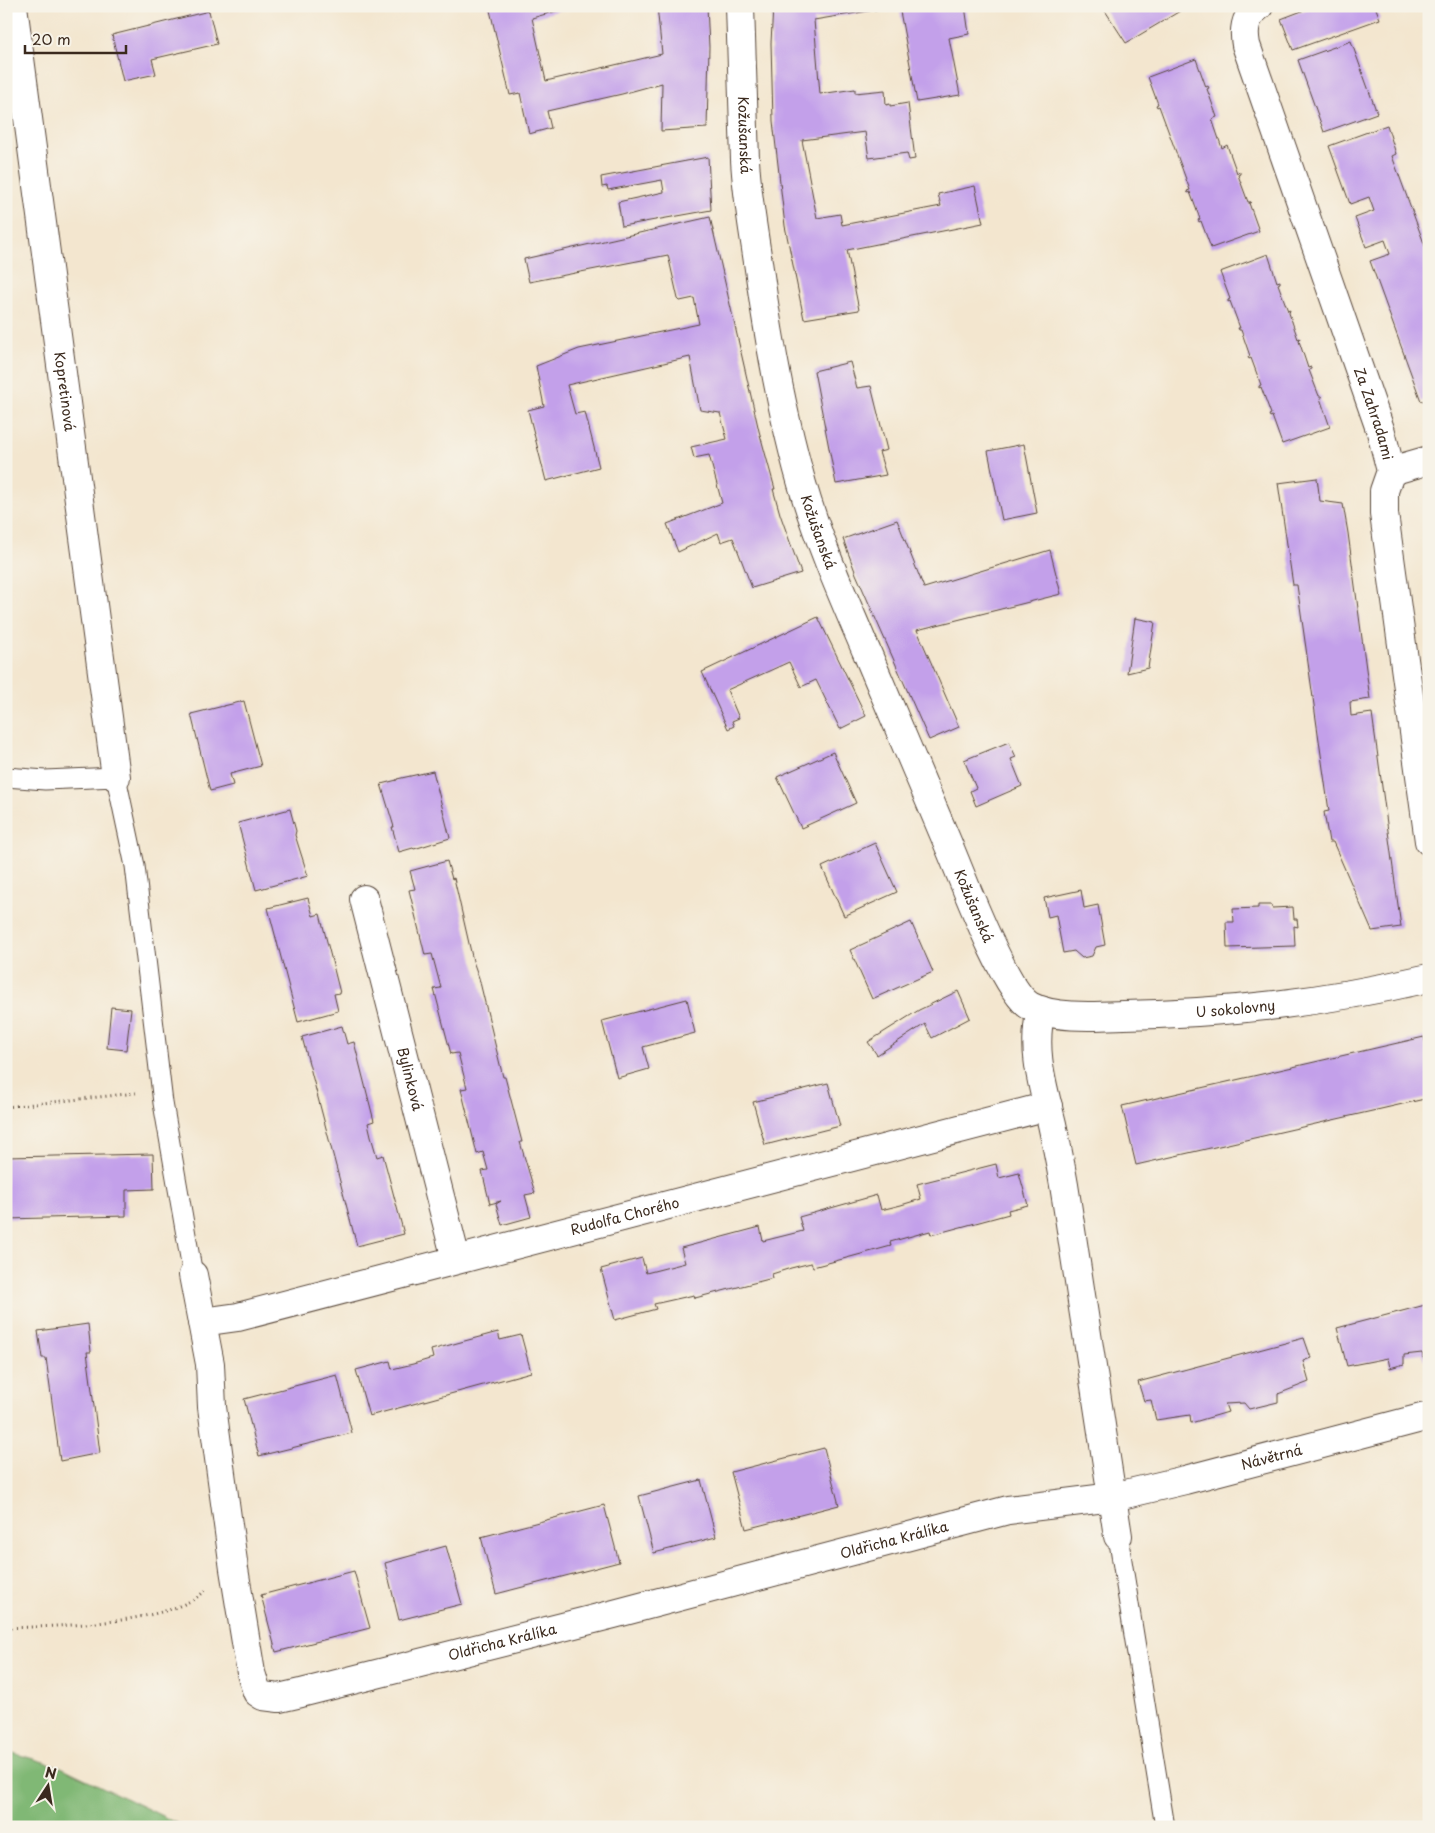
<svg xmlns="http://www.w3.org/2000/svg" width="1435" height="1833" font-family="'Playpen Sans',sans-serif">
  <style>
    .forest { fill: #80b875; stroke: #5e714a }
    .building { fill: #c3a0ea }
    .lines { fill: none; stroke-linecap: round; stroke-linejoin: round }
    .lane-casing { stroke: #574639; stroke-width: 21 }
    .street-casing { stroke: #574639; stroke-width: 30 }
    .path { stroke: #574639; stroke-width: 3; stroke-dasharray: 1 4; stroke-linecap: butt }
    .lane { stroke: #fff; stroke-width: 19 }
    .street { stroke: #fff; stroke-width: 28 }
    .labels { text-anchor: middle; stroke-width: 4; stroke-linejoin: round; paint-order: stroke }
    .street-label { font-size: 14px; fill: #3b2a1e; stroke: #f7f3e8 }
  </style>
  <rect width="100%" height="100%" fill="#f7f3e8"/>
  <filter id="ink" filterUnits="userSpaceOnUse"><feTurbulence type="fractalNoise" baseFrequency=".02" numOctaves="2"/><feDisplacementMap in="SourceGraphic" scale="10" xChannelSelector="R" yChannelSelector="G"/><feConvolveMatrix kernelMatrix="1 2 1 2 8 2 1 2 1" color-interpolation-filters="sRGB"/></filter>
  <filter id="wash" filterUnits="userSpaceOnUse"><feTurbulence type="fractalNoise" baseFrequency=".0096" numOctaves="4" result="noise"/><feDisplacementMap in="SourceGraphic" scale="20" xChannelSelector="R" yChannelSelector="G"/><feGaussianBlur stdDeviation="1.12" result="paint"/><feColorMatrix in="noise" values="0 0 0 0 0 0 0 0 0 0 0 0 0 0 0 0 0 1.4 0 .05"/><feComposite in="paint" operator="in"/></filter>
  <g filter="url(#wash)">
    <rect width="100%" height="100%" fill="#f3e6cf"/>
    <!-- forest -->
    <path class="forest" d="M6,1751L61,1767L185,1827H6Z"/>
    <g id="blocks">
      <!-- building -->
      <g class="building">
        <path d="M489,6H574L532,18L546,81L662,54L657,6H707L709,47L707,128L661,131L662,83L622,94L547,111L551,128L529,134L520,93L510,95Z"/>
        <path d="M773,6H899L814,20L820,94L855,89V93L885,90L886,105L890,104V106L908,103L915,159L909,160L907,153L869,158L865,132L802,140L817,218L840,214L842,225L941,206L938,194L975,186L983,223L847,250L859,310L804,319L785,226L773,121L771,43Z"/>
        <path d="M899,6H943L944,8L965,6L969,34L949,38L960,95L917,102Z"/>
        <path d="M1102,6H1176L1180,11L1126,43Z"/>
        <path d="M1315,6H1375L1380,19L1293,50L1281,19Z"/>
        <path d="M209,11L217,44L152,59L156,74L123,81L112,35Z"/>
        <path d="M1351,41L1377,113L1324,132L1298,60Z"/>
        <path d="M1196,59L1206,87L1208,86L1209,88L1207,89L1217,117L1212,119L1222,148L1227,145L1237,173L1240,172V174L1238,175L1248,202H1251L1249,203L1259,231L1211,248L1201,221L1199,222L1198,220L1200,219L1190,192L1188,193L1187,191L1190,190L1159,106L1157,107L1156,105L1158,104L1148,77Z"/>
        <path d="M1387,125L1396,154L1392,156L1429,257V400L1421,401L1370,261L1390,254L1385,240L1366,247L1355,218L1374,211L1369,197L1350,204L1329,146Z"/>
        <path d="M6,139L10,161L6,162Z"/>
        <path d="M708,157L711,210L622,226L618,202L664,192L662,180L608,190L607,186L602,187L601,177Z"/>
        <path d="M710,217L759,431L775,489H773L780,514L801,573L752,588L733,538L721,542L718,533L678,552L667,524L722,503L709,455L694,458L691,447L727,439L720,413L700,410L690,357L567,385L575,414L585,412L599,467L546,481L528,410L544,406L536,366L579,349L699,324L694,298L680,301L678,299L668,255L529,282L524,259Z"/>
        <path d="M1268,254L1277,282L1280,281V283L1278,284L1288,311L1290,310L1289,313L1298,339L1300,338L1299,341L1308,368L1311,367V369L1309,370L1319,396H1321L1322,398H1320L1330,427L1282,444L1272,416L1270,417L1269,415L1271,414L1261,387L1259,388V386L1261,385L1251,358L1249,359L1248,357L1250,356L1241,330H1239L1238,328H1240L1230,301L1228,302V300L1230,299L1220,272Z"/>
        <path d="M850,362L857,388L871,386L887,450L879,452L886,475L836,484L814,371Z"/>
        <path d="M1024,444L1037,513L1002,520L988,451Z"/>
        <path d="M1317,478L1320,501L1343,504L1348,533L1370,699L1350,702L1351,716L1372,713L1401,927L1372,931L1333,842H1329L1324,812L1329,811L1297,585H1293L1278,483Z"/>
        <path d="M897,520L924,588L1050,550L1061,594L917,630L959,727L929,740L856,574L843,539Z"/>
        <path d="M818,617L866,716L840,729L816,680L801,687L789,662L727,690L739,718L732,721L734,726L728,729L702,672Z"/>
        <path d="M1135,618L1155,622L1148,668L1127,673Z"/>
        <path d="M244,701L261,766L230,774L233,785L210,791L191,714Z"/>
        <path d="M1009,742L1016,757L1011,759L1022,786L976,806L970,791L976,788L964,760Z"/>
        <path d="M833,752L856,803L801,828L777,777Z"/>
        <path d="M433,771L450,838L414,849L413,848L399,852L392,827H394L381,784L397,780V779Z"/>
        <path d="M290,809L296,831L295,835L308,876L256,890L238,823Z"/>
        <path d="M875,843L897,892L844,916L822,867Z"/>
        <path d="M447,861L452,879L454,878L473,961L479,978L503,1077H505L522,1142H520L535,1193L525,1195L531,1217L502,1225L496,1204L501,1201L490,1204L482,1171L488,1170L483,1152L477,1154L461,1089L467,1088L458,1053L451,1054L434,989L441,988L432,954L425,955L409,890L415,889L410,871Z"/>
        <path d="M1081,890L1084,908L1098,905L1105,945L1096,947L1092,956L1082,958L1074,951L1063,953L1056,915L1048,917L1044,898Z"/>
        <path d="M308,898L313,916L320,914L340,993L334,994L338,1011L298,1022L268,908Z"/>
        <path d="M1258,905H1271L1272,908L1293,907L1294,919H1297L1298,927L1294,926L1295,946L1227,948L1226,922H1234L1233,909L1258,908Z"/>
        <path d="M911,922L933,972L872,999L850,950Z"/>
        <path d="M958,991L970,1018L932,1038L925,1024L877,1055L868,1042L919,1010Z"/>
        <path d="M687,999L695,1033L643,1047L649,1069L617,1078L602,1021Z"/>
        <path d="M111,1007L131,1009L126,1050L107,1048Z"/>
        <path d="M342,1026L347,1044L354,1042L374,1121L368,1123L372,1140L377,1157L383,1155L404,1234L357,1246L302,1037Z"/>
        <path d="M1424,1037L1429,1057V1098L1136,1165L1122,1106Z"/>
        <path d="M828,1083L840,1126L765,1145L753,1102Z"/>
        <path d="M153,1154L154,1189L126,1190V1216L6,1219V1157Z"/>
        <path d="M996,1164L999,1178L1019,1173L1028,1205L1008,1210L1009,1214L931,1235L930,1231L890,1242L891,1246L813,1267L811,1263L791,1268L772,1274L773,1278L695,1298L694,1295L654,1304L656,1309L615,1320L601,1269L642,1258L646,1273L685,1263L681,1248L760,1227L763,1241L803,1231L799,1217L877,1195L881,1210L901,1205L921,1199L917,1184Z"/>
        <path d="M1429,1304V1359L1424,1360L1422,1353L1404,1355V1364L1390,1368L1388,1358L1347,1366L1337,1328Z"/>
        <path d="M88,1324L91,1352H87L100,1453L60,1461L46,1358H42L38,1331Z"/>
        <path d="M498,1332L500,1340L521,1335L531,1372L369,1416L356,1370L390,1361L392,1369L413,1364L433,1358L431,1350Z"/>
        <path d="M1304,1338L1311,1358L1303,1361L1309,1382L1278,1394V1402L1249,1409L1244,1403L1225,1404L1228,1412L1191,1423L1190,1415L1156,1420L1151,1400L1144,1401L1138,1382Z"/>
        <path d="M337,1375L352,1433L259,1456L244,1399Z"/>
        <path d="M824,1448L839,1505L746,1529L731,1472Z"/>
        <path d="M701,1480L716,1537L654,1553L639,1496Z"/>
        <path d="M604,1505L619,1562L496,1594L481,1537Z"/>
        <path d="M446,1546L462,1604L399,1620L385,1563Z"/>
        <path d="M354,1571L370,1628L276,1652L261,1595Z"/>
      </g>
    </g>
  </g>
  <g filter="url(#ink)">
    <use href="#blocks" fill-opacity="0" stroke="#574639" stroke-width="1"/>
    <g class="lines">
      <!-- lane casing -->
      <g class="lane-casing">
        <g id="lane">
          <path d="M6,777L45,780L116,777L135,866L163,1103L193,1275"/>
          <path d="M1118,1536L1165,1827"/>
        </g>
      </g>
      <!-- street casing -->
      <g class="street-casing">
        <g id="street">
          <path id="s1" d="M13,6L116,777"/>
          <path id="s2" d="M740,6C742,57 743,109 745,160C747,197 754,233 759,269C769,341 782,414 802,484C819,543 844,599 868,655C896,720 923,786 951,851C964,882 1005,991 1030,1006C1054,1019 1097,1016 1124,1015C1231,1013 1325,1002 1429,978"/>
          <path id="s3" d="M1259,6C1245,16 1243,29 1246,45L1381,432L1391,471L1384,491V514L1429,841"/>
          <path d="M1391,471L1429,460"/>
          <path id="s4" d="M364,899L456,1259"/>
          <path d="M1041,1010C1031,1050 1043,1086 1052,1124C1058,1151 1063,1177 1067,1204L1118,1536"/>
          <path id="s5" d="M193,1275L210,1364L212,1407L234,1569L251,1673L257,1692L263,1696L279,1698L301,1693L614,1614L1008,1510L1113,1497L1185,1480L1429,1416"/>
          <path id="s6" d="M202,1322L238,1317L1048,1106"/>
        </g>
      </g>
      <!-- path -->
      <g class="path">
        <path d="M6,1107L136,1093"/>
        <path d="M6,1628C54,1626 171,1625 206,1590"/>
      </g>
      <!-- lane -->
      <use href="#lane" class="lane"/>
      <!-- street -->
      <use href="#street" class="street"/>
    </g>
  </g>
  <g class="labels">
    <!-- street labels -->
    <g class="street-label">
      <text dy="5" stroke="none"><textPath href="#s2" startOffset="129">Kožušanská</textPath></text>
      <text dy="5" stroke="none"><textPath href="#s1" startOffset="389">Kopretinová</textPath></text>
      <text dy="5" stroke="none"><textPath href="#s3" startOffset="434">Za Zahradami</textPath></text>
      <text dy="5" stroke="none"><textPath href="#s2" startOffset="534">Kožušanská</textPath></text>
      <text dy="5" stroke="none"><textPath href="#s2" startOffset="939">Kožušanská</textPath></text>
      <text dy="5" stroke="none"><textPath href="#s2" startOffset="1262">U sokolovny</textPath></text>
      <text dy="5" stroke="none"><textPath href="#s4" startOffset="186">Bylinková</textPath></text>
      <text dy="5" stroke="none"><textPath href="#s6" startOffset="436">Rudolfa Chorého</textPath></text>
      <text dy="5" stroke="none"><textPath href="#s5" startOffset="1468">Návětrná</textPath></text>
      <text dy="5" stroke="none"><textPath href="#s5" startOffset="1081">Oldřicha Králíka</textPath></text>
      <text dy="5" stroke="none"><textPath href="#s5" startOffset="676">Oldřicha Králíka</textPath></text>
    </g>
  </g>
  <!-- margin -->
  <rect width="1435" height="1833" fill="none" stroke="#f7f3e8" stroke-width="25"/>
  <!-- north arrow -->
  <g transform="translate(48 1786) rotate(12)" stroke="#f7f3e8" stroke-width="4" paint-order="stroke">
  <path d="M0-4L9 19L0 12L-9 19Z" fill="#3b2a1e"/>
  <text y="-8" font-size="14" font-weight="bold" text-anchor="middle" fill="#3b2a1e">N</text>
  </g>
  <!-- scale -->
  <path d="M25 45v8h101v-8" fill="none" stroke="#3b2a1e" stroke-width="2.5"/>
  <text x="32" y="45" font-size="15" fill="#3b2a1e" stroke="#f7f3e8" stroke-width="4" paint-order="stroke">20 m</text>
</svg>
